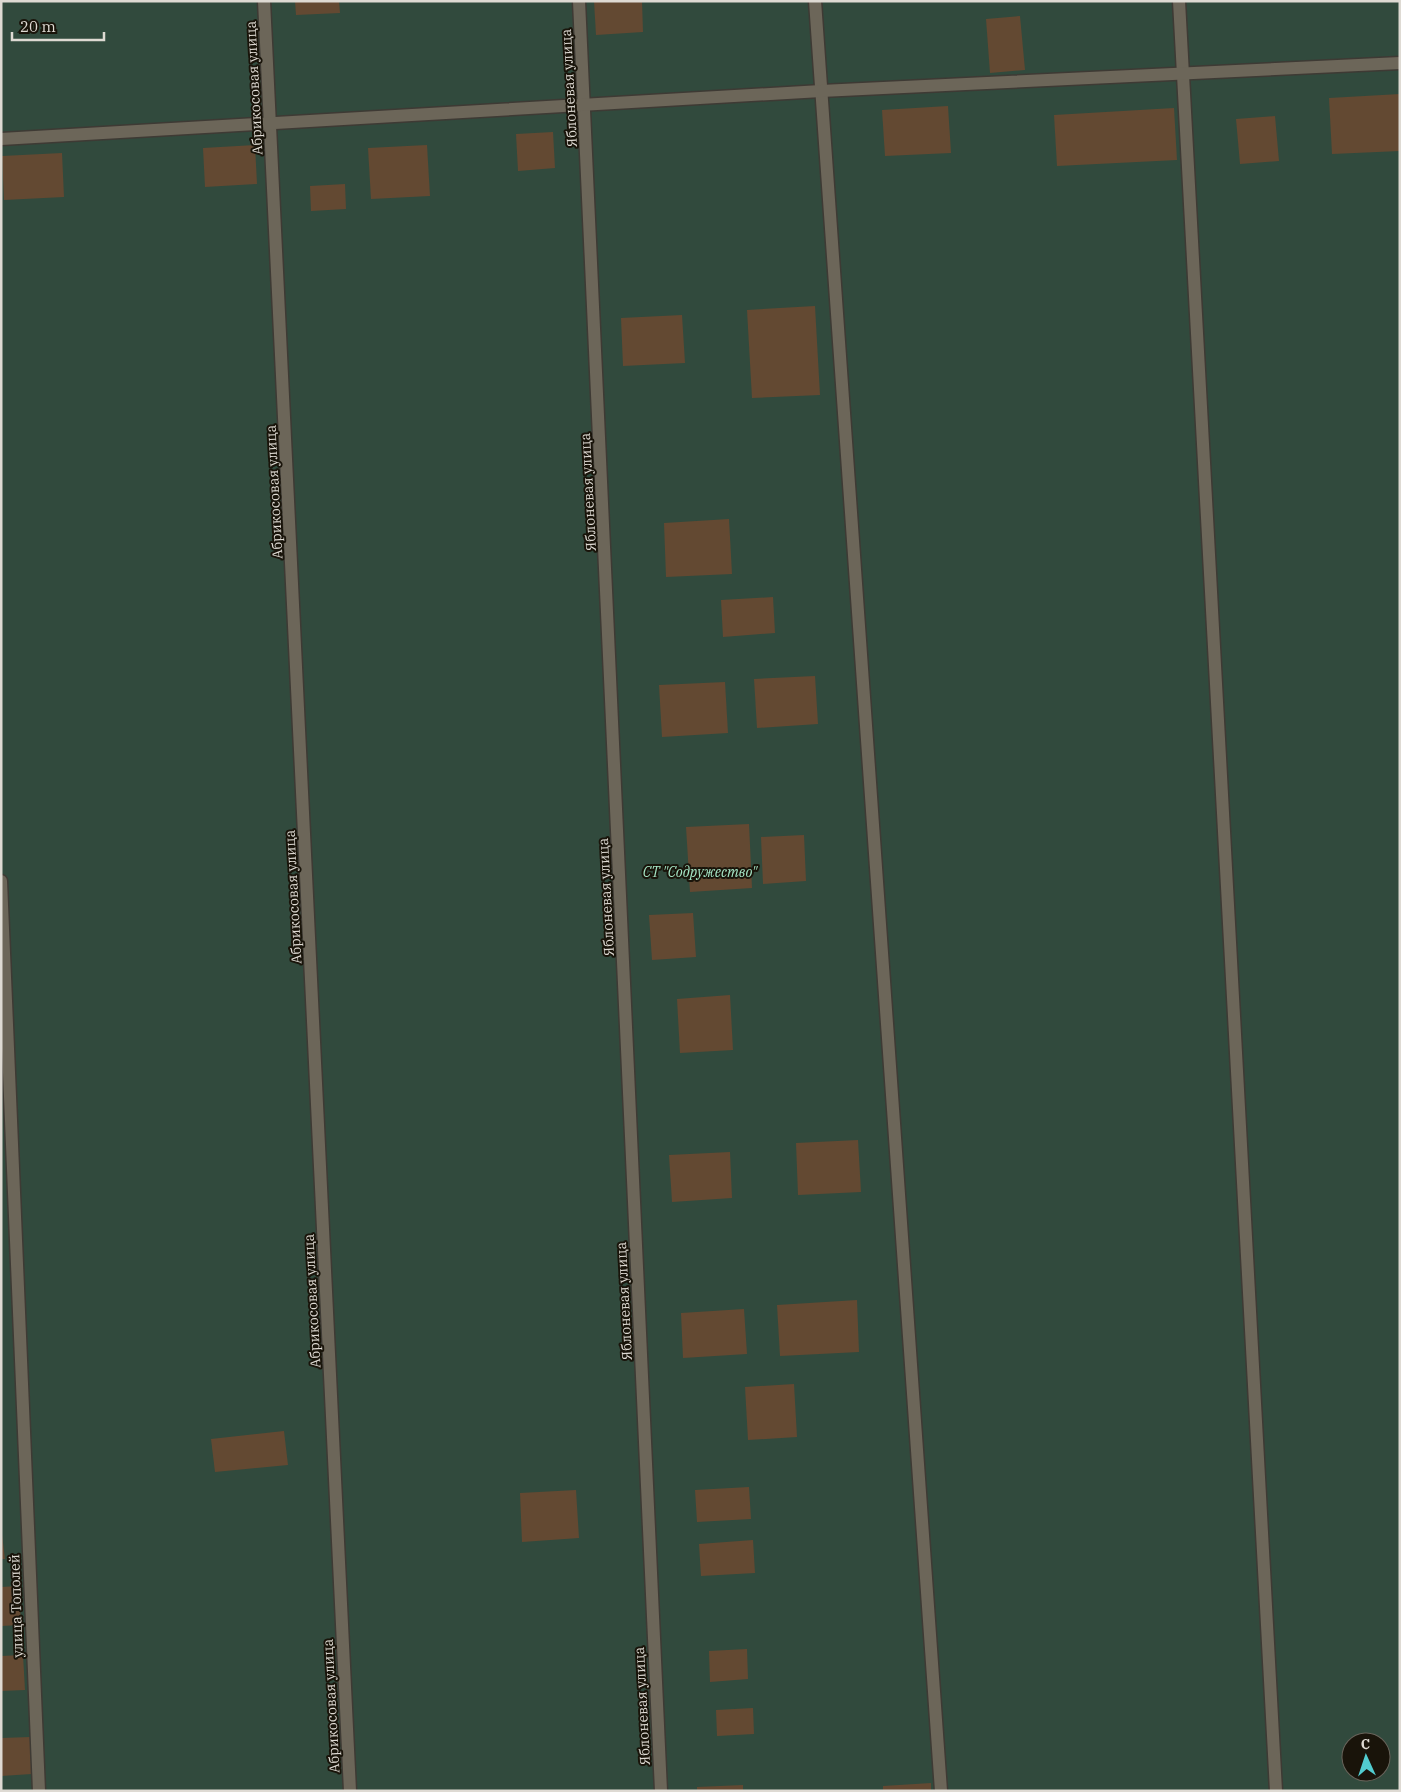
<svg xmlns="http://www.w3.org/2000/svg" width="1401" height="1792" font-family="'IBM Plex Serif',serif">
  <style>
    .green { fill: #314a3d; fill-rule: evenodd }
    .building { fill: #634932 }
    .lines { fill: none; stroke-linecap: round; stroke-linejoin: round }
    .minor-casing { stroke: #3e3a34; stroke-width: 15 }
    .minor { stroke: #6c6659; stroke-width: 12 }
    .labels { text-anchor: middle; stroke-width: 4; stroke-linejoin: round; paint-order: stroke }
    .street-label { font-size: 14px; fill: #dedad3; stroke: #19140a }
    .park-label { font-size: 14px; font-style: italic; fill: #a5e6c6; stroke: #19140a }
  </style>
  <rect width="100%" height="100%" fill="#231e13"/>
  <!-- green -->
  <path class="green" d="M1,1H1400V1791H1ZM1351,1742H1381V1772H1351Z"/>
  <!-- building -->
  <g class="building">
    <path d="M295,1H339L340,13L296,15Z"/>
    <path d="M594,1H642L643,32L596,35Z"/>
    <path d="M1020,16L1025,70L990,73L986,19Z"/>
    <path d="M1400,94V151L1332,154L1329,98Z"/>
    <path d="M948,106L951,153L885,156L882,110Z"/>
    <path d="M1174,108L1177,160L1057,166L1054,115Z"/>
    <path d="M1275,116L1279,161L1240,164L1236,119Z"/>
    <path d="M553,132L555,168L518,171L516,134Z"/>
    <path d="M255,145L257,184L205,187L203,148Z"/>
    <path d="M427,145L430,196L371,199L368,148Z"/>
    <path d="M62,153L64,197L4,200L2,156Z"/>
    <path d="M345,184L346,209L311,211L310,186Z"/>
    <path d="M815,306L820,395L752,398L747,310Z"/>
    <path d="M682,315L685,363L623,366L621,318Z"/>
    <path d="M729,519L732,574L666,577L664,523Z"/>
    <path d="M773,597L775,633L723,637L721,600Z"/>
    <path d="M815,676L818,724L757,728L754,679Z"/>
    <path d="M725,682L728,733L662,737L659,685Z"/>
    <path d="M749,824L752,888L690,892L686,827Z"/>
    <path d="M804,835L806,881L763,884L761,837Z"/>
    <path d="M693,913L696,957L652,960L649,915Z"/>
    <path d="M730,995L733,1050L680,1053L677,999Z"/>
    <path d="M858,1140L861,1192L798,1195L796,1143Z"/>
    <path d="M730,1152L732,1198L672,1202L669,1155Z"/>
    <path d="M857,1300L859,1352L780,1356L777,1305Z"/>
    <path d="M744,1309L747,1354L683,1358L681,1313Z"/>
    <path d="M794,1384L797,1437L748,1440L745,1387Z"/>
    <path d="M284,1431L288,1465L215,1472L211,1439Z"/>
    <path d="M749,1487L751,1519L697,1522L695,1490Z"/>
    <path d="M576,1490L579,1538L522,1542L520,1493Z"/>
    <path d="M1,1526L5,1559H1Z"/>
    <path d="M753,1540L755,1573L701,1576L699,1544Z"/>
    <path d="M19,1586L21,1625L1,1626V1587Z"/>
    <path d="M747,1649L748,1679L710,1682L709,1651Z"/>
    <path d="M23,1655L25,1690L1,1691V1656Z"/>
    <path d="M753,1708L754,1734L717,1736L716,1710Z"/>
    <path d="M30,1737L32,1774L1,1776V1738Z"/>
    <path d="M931,1783V1791H883V1786Z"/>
    <path d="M743,1785V1791H697V1787Z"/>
  </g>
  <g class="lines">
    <!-- minor casing -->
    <g class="minor-casing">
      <g id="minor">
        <path d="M264,1L350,1791"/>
        <path d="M579,1L661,1791"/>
        <path d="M815,1L941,1791"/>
        <path d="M1179,1L1276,1791"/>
        <path d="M1,139L821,91L1400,63"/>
        <path d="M1,881L39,1791"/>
      </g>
    </g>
    <!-- minor -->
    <use href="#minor" class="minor"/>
  </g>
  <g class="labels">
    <!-- street labels -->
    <g class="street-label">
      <text transform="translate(254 88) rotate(-93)" y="5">Абрикосовая улица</text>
      <text transform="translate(569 88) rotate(-93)" y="5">Яблоневая улица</text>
      <text transform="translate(274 492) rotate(-93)" y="5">Абрикосовая улица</text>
      <text transform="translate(588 492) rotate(-93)" y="5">Яблоневая улица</text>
      <text transform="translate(293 897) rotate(-93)" y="5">Абрикосовая улица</text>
      <text transform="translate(606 897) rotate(-93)" y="5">Яблоневая улица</text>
      <text transform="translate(312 1301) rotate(-93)" y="5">Абрикосовая улица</text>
      <text transform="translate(624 1301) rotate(-93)" y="5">Яблоневая улица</text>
      <text transform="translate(16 1606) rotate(-92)" y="5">улица Тополей</text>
      <text transform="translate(331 1706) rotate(-93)" y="5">Абрикосовая улица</text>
      <text transform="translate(642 1706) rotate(-93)" y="5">Яблоневая улица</text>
    </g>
    <!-- park labels -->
    <g class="park-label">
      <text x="700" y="877">СТ "Содружество"</text>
    </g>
  </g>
  <!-- border -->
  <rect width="1401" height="1792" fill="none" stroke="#dedad3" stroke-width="5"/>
  <!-- north arrow -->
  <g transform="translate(1366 1757) rotate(357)"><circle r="24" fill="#19140a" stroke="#68635a"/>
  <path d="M0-4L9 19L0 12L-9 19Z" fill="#52cdd0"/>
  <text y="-8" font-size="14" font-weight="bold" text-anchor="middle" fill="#dedad3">С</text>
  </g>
  <!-- scale -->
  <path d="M12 32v8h92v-8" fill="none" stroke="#dedad3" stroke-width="2.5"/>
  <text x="20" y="32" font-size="15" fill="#dedad3" stroke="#19140a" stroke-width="4" paint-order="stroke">20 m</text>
</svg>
